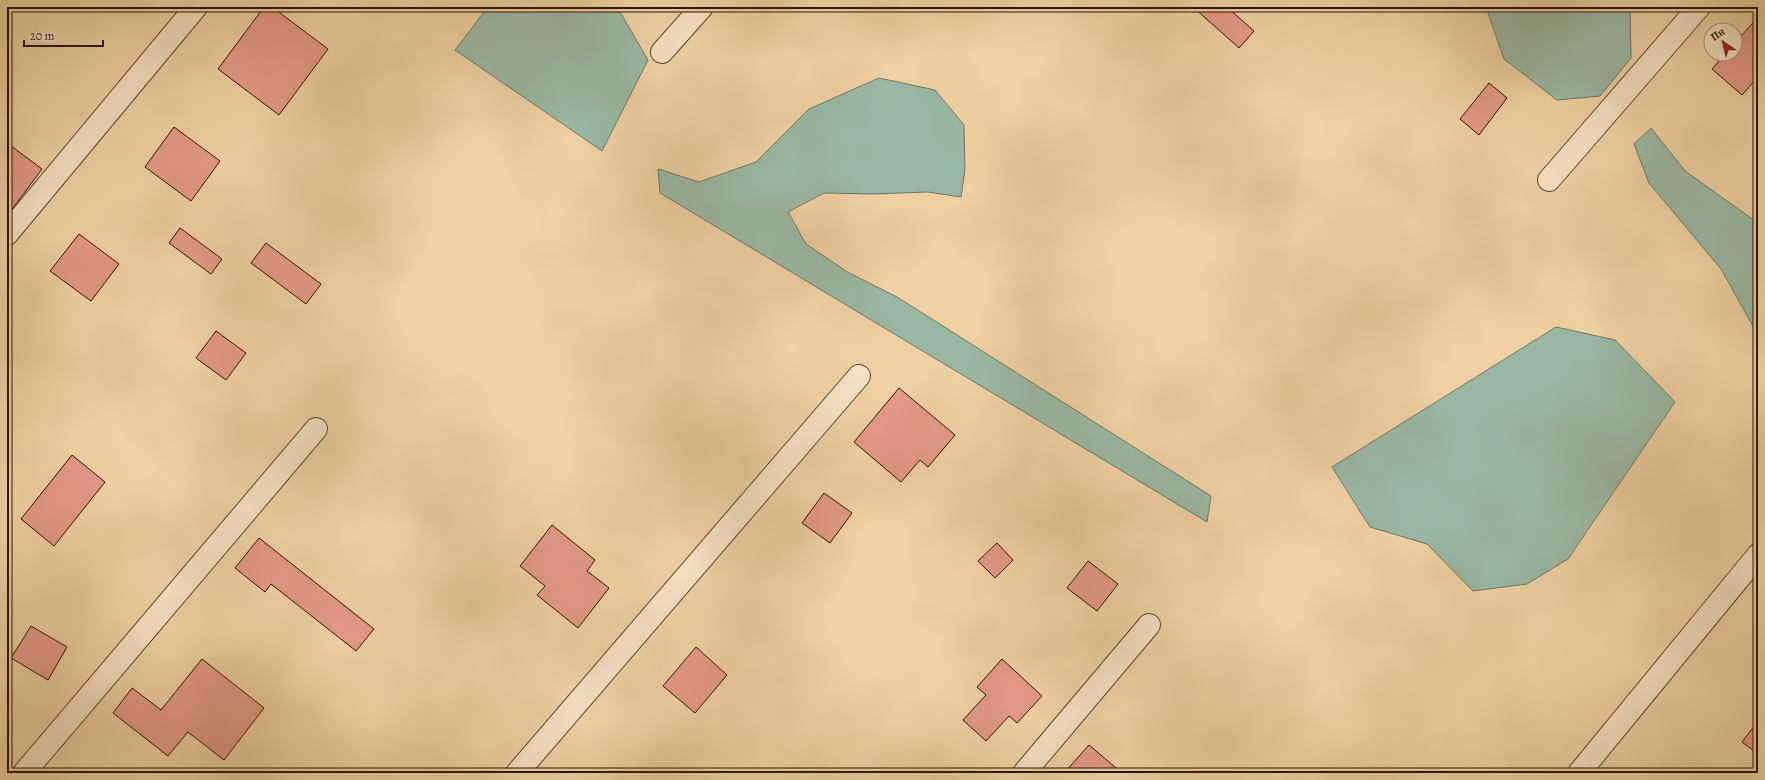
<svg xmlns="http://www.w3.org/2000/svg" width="1765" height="780" font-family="Alegreya,serif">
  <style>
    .water { fill: #9ab7a3; stroke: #6c7663 }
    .building { fill: #e39986; stroke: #281402 }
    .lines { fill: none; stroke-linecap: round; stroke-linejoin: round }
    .street-casing { stroke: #5a432a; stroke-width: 24 }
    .street { stroke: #f5e0c3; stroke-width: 22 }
  </style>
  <rect width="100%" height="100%" fill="#efd0a2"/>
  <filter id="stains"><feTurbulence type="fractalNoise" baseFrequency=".005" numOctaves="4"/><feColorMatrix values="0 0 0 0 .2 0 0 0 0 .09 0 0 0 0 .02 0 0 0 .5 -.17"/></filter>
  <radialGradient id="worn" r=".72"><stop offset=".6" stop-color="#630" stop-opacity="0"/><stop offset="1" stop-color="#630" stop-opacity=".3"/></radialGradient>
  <!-- water -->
  <g class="water">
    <path d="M488,7H617L648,60L602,151L455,50Z"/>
    <path d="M1492,7H1630L1631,58L1600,96L1557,100L1504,59L1487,10Z"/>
    <path d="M879,78L935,90L964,125L965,169L961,197L928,192L873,194L824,193L788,212L806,244L849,273L897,297L1211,496L1207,522L660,193L658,169L699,182L756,162L809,109Z"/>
    <path d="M1651,128L1685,171L1758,223V335L1721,269L1649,183L1634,144Z"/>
    <path d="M1556,327L1615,340L1675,402L1568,559L1527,584L1473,591L1427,544L1370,527L1332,467Z"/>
  </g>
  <!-- building -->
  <g class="building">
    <path d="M264,7H272L328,49L279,115L218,69Z"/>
    <path d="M1193,7H1227L1254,31L1239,48Z"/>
    <path d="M1758,17V77L1742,95L1712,69L1725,54H1735V43Z"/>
    <path d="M1489,83L1507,98L1479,135L1460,119Z"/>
    <path d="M174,127L220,161L191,201L145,167Z"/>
    <path d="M7,143L42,169L10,212L7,210Z"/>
    <path d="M180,228L222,259L211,274L169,243Z"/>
    <path d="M79,234L119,264L91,301L50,271Z"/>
    <path d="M266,243L321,284L306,304L251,263Z"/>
    <path d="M216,331L246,353L226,380L196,358Z"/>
    <path d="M899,388L955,435L928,467L920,460L901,482L854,442Z"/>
    <path d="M72,455L105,482L54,546L21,519Z"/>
    <path d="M824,493L852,513L830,543L802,523Z"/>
    <path d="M552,525L595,560L587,571L609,588L578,628L537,595L545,586L520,566Z"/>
    <path d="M259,538L374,629L356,651L271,584L265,592L235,568Z"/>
    <path d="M997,543L1013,560L995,578L978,561Z"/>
    <path d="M1088,561L1118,584L1097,611L1067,588Z"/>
    <path d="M31,626L67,647L48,680L11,658Z"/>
    <path d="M696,647L727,675L695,713L663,686Z"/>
    <path d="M202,659L264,708L224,760L188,732L168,756L113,713L132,688L161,710Z"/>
    <path d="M1002,659L1042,696L1017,723L1009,716L986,741L963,720L986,695L977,687Z"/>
    <path d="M1758,721V754L1742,742Z"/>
    <path d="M1089,745L1122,773H1064Z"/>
  </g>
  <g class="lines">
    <!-- street casing -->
    <g class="street-casing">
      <g id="street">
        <path d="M662,52L702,7"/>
        <path d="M1549,180L1699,7"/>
        <path d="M7,234L196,7"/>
        <path d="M24,773L316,429"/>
        <path d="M517,773L859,376"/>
        <path d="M1024,773L1149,625"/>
        <path d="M1579,773L1758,555"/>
      </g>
    </g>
    <!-- street -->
    <use href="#street" class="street"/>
  </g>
  <!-- margin -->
  <rect width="1765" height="780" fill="none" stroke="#efd0a2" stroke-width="24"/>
  <rect x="8" y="8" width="1749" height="764" fill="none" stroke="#281402" stroke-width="2"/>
  <rect x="12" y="12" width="1741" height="756" fill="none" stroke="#281402"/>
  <!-- north arrow -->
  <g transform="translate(1723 42) rotate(325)"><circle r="19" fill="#f5e0c3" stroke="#a38e76"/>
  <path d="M0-3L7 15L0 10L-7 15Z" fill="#8f2418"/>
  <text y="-6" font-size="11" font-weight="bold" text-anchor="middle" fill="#281402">Пн</text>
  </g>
  <!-- scale -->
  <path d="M24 40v6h79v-6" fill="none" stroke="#281402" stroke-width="2"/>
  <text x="30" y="40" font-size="12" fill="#281402" stroke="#f5e0c3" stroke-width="3" paint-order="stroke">20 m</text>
  <rect width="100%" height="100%" filter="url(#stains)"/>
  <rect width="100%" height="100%" fill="url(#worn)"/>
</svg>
